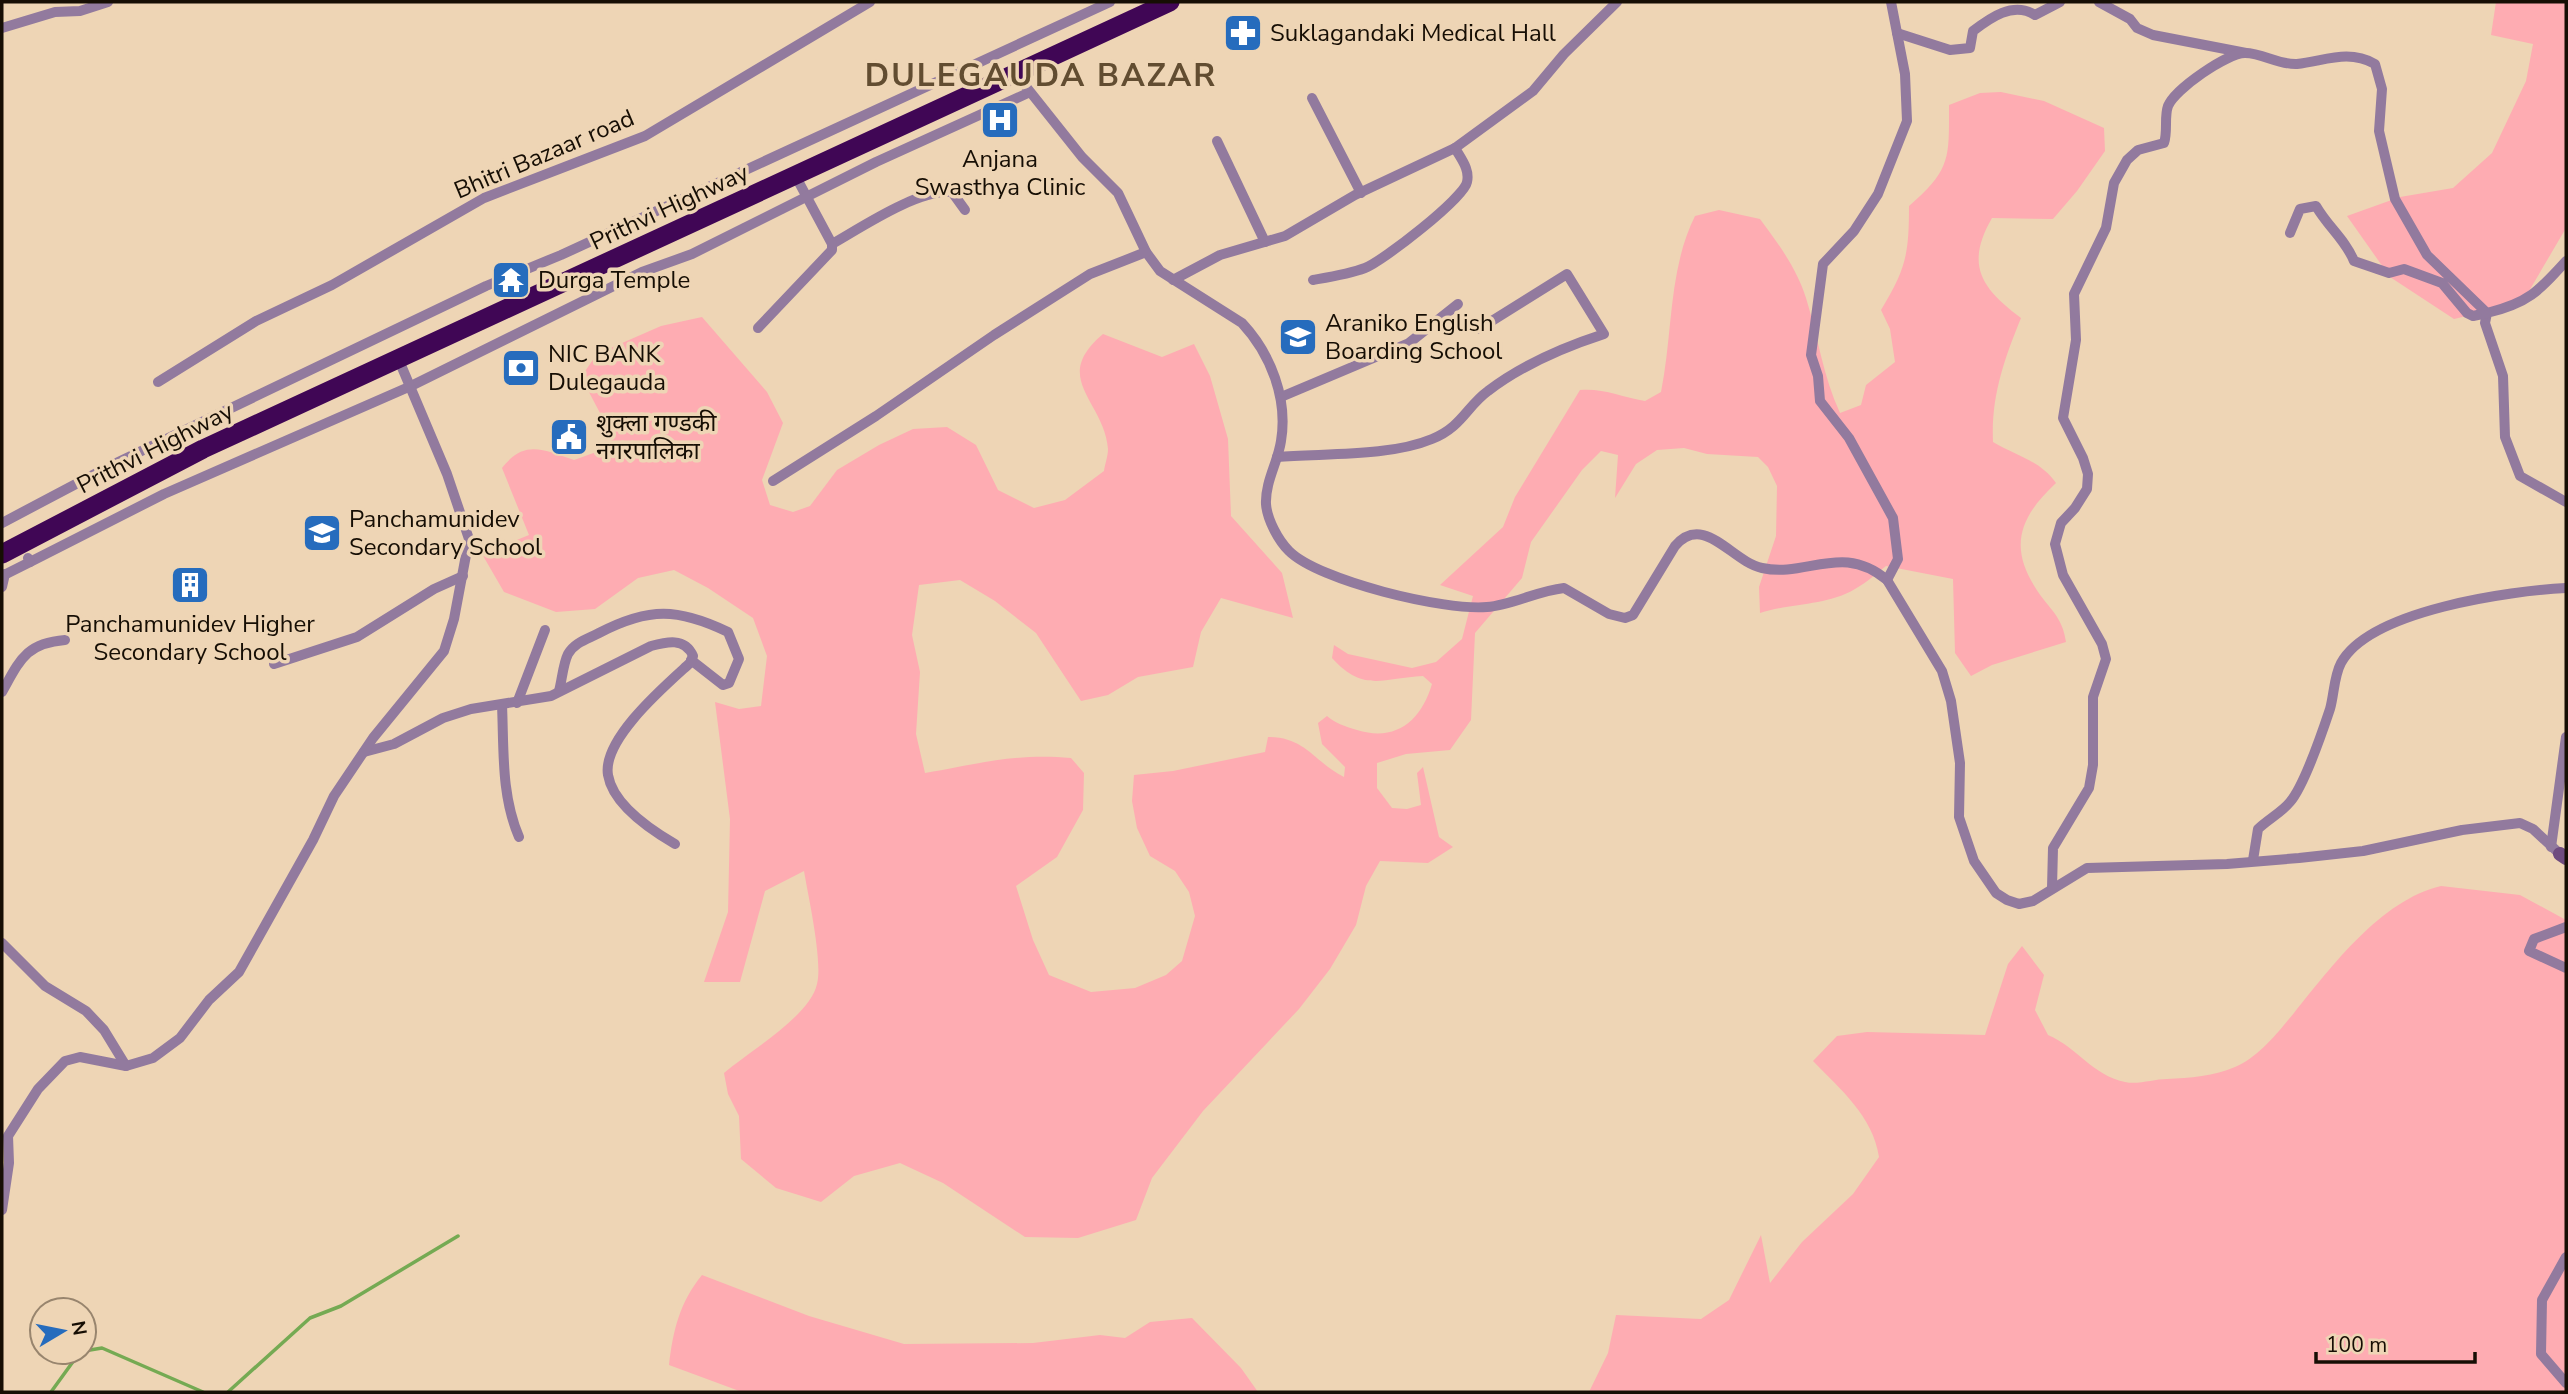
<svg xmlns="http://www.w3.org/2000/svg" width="2568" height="1394" font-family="'Nunito Sans','Noto Sans Devanagari',sans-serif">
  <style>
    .green { fill: #feacb2 }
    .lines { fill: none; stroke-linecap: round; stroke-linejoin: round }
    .stream { stroke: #75aa53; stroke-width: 3.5 }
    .street { stroke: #927a9e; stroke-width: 10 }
    .secondary { stroke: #6f4c7f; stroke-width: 14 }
    .highway { stroke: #400655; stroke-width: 19 }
    .labels { text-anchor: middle; stroke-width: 7; stroke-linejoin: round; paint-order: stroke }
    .poi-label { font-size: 24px; fill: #160e04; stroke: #eed5b5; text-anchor: start }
    .street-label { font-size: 24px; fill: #160e04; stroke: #eed5b5 }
    .district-label { font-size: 32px; font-weight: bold; letter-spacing: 2px; fill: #624d31; stroke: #eed5b5 }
  </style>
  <rect width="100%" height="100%" fill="#eed5b5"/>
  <!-- green -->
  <g class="green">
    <path d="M2496,2H2566V228L2522,303L2454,319L2390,277L2347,216L2400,197L2453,188L2492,153L2526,81L2533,44L2491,35Z"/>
    <path d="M2001,92L2044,101L2104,128L2105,151L2077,191L2053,219L1992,218C1965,265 1981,288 2021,318C2004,360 1991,396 1993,442C2016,456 2040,460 2056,483C2015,521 2008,553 2044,600C2056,615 2063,622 2066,642L1992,665L1971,676L1955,653L1953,579L1886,566C1876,574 1866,583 1855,589C1827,606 1790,603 1760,613L1759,587L1776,536L1777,486L1768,467L1758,457L1707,454L1684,448L1657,450L1636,464L1615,498L1618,455L1601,451L1582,470L1531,542L1522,578L1475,633L1471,720L1450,750L1406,754L1377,763V788L1392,808L1407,809L1421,805L1417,773L1423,767L1439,837L1453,847L1428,863L1380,861L1366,886L1356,925L1330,969L1299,1009L1203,1111L1152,1178L1136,1220L1078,1238L1025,1237L943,1183L900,1163L854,1176L821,1202L776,1188L741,1159L739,1116L728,1094L724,1073C750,1051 810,1016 817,984C823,962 808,895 804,871L765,891L740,982H704L728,912L730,819L715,702L739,709L761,706L767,656L753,618L708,588L674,570L638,578L595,609L556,612L504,592L482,554L529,535L502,468C525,438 545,451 574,460L599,451L612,428L600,413L581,377L597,354L661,326L702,317L767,392L783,423L762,480L770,505L793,512L810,506L837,470L879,445L913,429L947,427L976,445L998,490L1034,508L1065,500L1104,471C1105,464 1108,456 1108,449C1104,400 1050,379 1103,334L1162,357L1194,344L1210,376L1228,439L1231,516L1282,573L1293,618L1221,598L1201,632L1193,667L1138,677L1108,695L1081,701L1036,633L995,601L960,580L919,585L912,635L920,672L916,734L925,773C978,764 1015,753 1071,758L1084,773L1083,810L1057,857L1016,886L1033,940L1049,975L1091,992L1135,988L1166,975L1182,961L1195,916L1189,892L1175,871L1150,856L1137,828L1132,801L1134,775L1173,771L1265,752L1268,737C1306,737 1314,762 1344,777L1345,767L1322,744L1318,723L1327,716C1335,723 1346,727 1357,730C1396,742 1421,721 1432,684L1423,676C1382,678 1364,693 1332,658L1334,645L1348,654L1412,668L1436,662L1462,639L1473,596L1440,585L1503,527L1515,497L1580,390C1603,388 1622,397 1645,401L1661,392C1673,334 1668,270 1695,216L1719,210L1760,219C1778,243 1797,269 1806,298C1818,337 1823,376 1840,413L1861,405L1866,385L1895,362L1890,329L1881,310C1906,269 1909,254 1909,206C1951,169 1949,159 1949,105L1980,93Z"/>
    <path d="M2441,886L2520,895L2566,920V1392H1589L1608,1353L1616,1315L1701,1319L1729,1300L1761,1235L1770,1283L1802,1242L1853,1194L1879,1157C1873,1116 1840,1089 1813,1061L1837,1036L1867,1032L1985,1035L2008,964L2022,946L2044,975L2035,1010L2048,1035C2078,1048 2092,1075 2125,1082C2138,1085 2154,1079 2167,1079C2189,1078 2215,1076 2235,1067C2259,1057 2278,1032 2294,1013C2332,966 2381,900 2441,886Z"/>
    <path d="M702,1275L809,1316L904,1344L1033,1343L1100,1335L1125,1338L1150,1322L1192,1318L1241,1368L1258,1392H742L669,1365C673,1330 680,1302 702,1275Z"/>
  </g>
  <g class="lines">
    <!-- stream -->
    <g class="stream">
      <path d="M84,1351L102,1348L203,1392"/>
      <path d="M51,1392L80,1352"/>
      <path d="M228,1392L310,1318L341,1306L458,1236"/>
    </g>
    <!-- street -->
    <g class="street">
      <path d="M2099,2L2130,19L2137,28L2153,35L2246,53"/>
      <path d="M2,28L55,12L80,11L108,2"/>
      <path d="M1897,33L1950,50L1970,48L1973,31C1990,18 2013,1 2035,15L2060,2"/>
      <path d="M1016,74L1082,157L1118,193L1146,252L1160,271L1242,323C1271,354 1288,399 1281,441C1278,462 1265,482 1266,504C1267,519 1278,540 1289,551C1319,581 1445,611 1487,607C1512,605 1537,591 1564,588L1609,614L1625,618L1633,615L1675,546C1704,512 1732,562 1762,568C1807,578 1842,542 1887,580L1942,671L1951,701L1960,763L1959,817L1974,861L1996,893L2007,900L2019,904L2033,901L2087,868L2227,864L2299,858L2363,851L2462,830L2520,823L2533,829L2560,854H2566"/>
      <path d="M1312,98L1361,193"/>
      <path d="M1217,141L1265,242"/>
      <path d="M832,244C862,227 918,189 952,192L965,210"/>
      <path d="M2566,261C2538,292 2528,303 2487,313L2485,323L2503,376L2505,437L2520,476L2566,502"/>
      <path d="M1173,280L1220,255L1285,236L1355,195L1455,148L1533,91L1564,54L1617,2"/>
      <path d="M1313,280C1330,277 1349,274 1365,268C1383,261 1464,198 1467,182C1470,169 1461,159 1455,148"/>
      <path d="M758,328L832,250V244L795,175"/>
      <path d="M158,382L256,321L332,285L484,198L645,136L870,2"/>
      <path d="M1281,397L1409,343L1458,304"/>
      <path d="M1277,457C1323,453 1389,457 1432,439C1462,427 1467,406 1488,391C1522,365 1564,347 1604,334L1567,274L1479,329"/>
      <path d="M773,481L876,416L994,335L1090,274L1146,252"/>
      <path d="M2,523L110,466L486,286L561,255L1110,2"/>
      <path d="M30,562L164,494L411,386L642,272L692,254L876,162L1028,93"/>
      <path d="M2,576L30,562L28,558"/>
      <path d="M1887,580L1898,559L1893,518L1849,438L1820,401L1818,376L1811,355L1823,264L1854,231L1878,194L1907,121L1905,74L1891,2"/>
      <path d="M2,587L5,574"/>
      <path d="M274,664L357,637L434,589L463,576"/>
      <path d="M559,691C562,680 563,664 568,654C575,642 588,639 599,633C649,607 678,608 728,632L739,659L729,683L723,685L691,660"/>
      <path d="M2,692C20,660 26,643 65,640"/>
      <path d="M517,703L545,630"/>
      <path d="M502,705C504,750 501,795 519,837"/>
      <path d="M364,752L394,744L443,718L471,709L551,696L651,646C666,642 685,637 693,656L690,663C666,685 602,739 608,775C613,805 651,830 675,844"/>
      <path d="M2551,847L2566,737"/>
      <path d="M2253,860L2258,829C2267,820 2282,812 2290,802C2304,786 2323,730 2330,709C2334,695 2334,676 2341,663C2370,610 2510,591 2566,588"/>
      <path d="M2052,888L2053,848L2089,788L2093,765V697L2106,659L2102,644L2063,575L2055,544L2061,523L2075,508L2087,489L2088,474L2083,458L2063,418L2076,340L2074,294L2106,228L2114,183L2127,160L2138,150L2164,143C2168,131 2164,117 2168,106C2175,89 2227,53 2245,53C2263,53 2278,65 2297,64C2325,61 2348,49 2375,64L2382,89L2379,131L2395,199L2427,255L2487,313L2473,316L2467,313L2442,283L2404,269L2389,273L2354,261C2345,239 2328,227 2316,206L2300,209L2290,233"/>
      <path d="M2566,927L2534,939L2529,951L2566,968"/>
      <path d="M2,943L45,986L86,1011L104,1030L126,1066"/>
      <path d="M2,1210L9,1163L8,1136L38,1089L65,1061L80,1057L126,1066L153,1058L180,1038L209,1000L239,972L313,840L334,796L373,738L444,651L454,619L469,539L447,474L398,358"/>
      <path d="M2566,1257L2542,1300L2541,1354L2566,1383"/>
    </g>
    <!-- secondary -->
    <path class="secondary" d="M2560,854L2566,858"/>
    <!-- highway -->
    <path class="highway" d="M2,554L203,449L1170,2"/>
  </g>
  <!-- icons -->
  <defs>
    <g id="pharmacy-square" transform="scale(2.0125)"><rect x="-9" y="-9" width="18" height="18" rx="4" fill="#266cbd" stroke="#eed5b5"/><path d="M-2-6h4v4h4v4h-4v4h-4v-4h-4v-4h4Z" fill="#fff"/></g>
    <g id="hospital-square" transform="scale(2.0125)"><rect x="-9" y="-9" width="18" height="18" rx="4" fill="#266cbd" stroke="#eed5b5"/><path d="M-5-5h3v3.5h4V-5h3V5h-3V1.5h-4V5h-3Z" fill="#fff"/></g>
    <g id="temple-square" transform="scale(2.0125)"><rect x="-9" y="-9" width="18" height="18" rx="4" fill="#266cbd" stroke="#eed5b5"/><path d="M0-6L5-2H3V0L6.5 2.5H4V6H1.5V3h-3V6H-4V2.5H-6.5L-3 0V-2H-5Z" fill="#fff"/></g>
    <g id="school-square" transform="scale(2.0125)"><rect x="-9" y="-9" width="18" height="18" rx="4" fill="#266cbd" stroke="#eed5b5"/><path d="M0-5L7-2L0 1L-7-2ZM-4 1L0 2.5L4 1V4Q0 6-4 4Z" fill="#fff"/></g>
    <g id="bank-square" transform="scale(2.0125)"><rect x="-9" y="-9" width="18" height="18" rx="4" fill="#266cbd" stroke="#eed5b5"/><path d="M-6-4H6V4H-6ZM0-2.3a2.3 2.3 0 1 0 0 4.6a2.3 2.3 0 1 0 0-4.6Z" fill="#fff"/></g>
    <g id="civic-square" transform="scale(2.0125)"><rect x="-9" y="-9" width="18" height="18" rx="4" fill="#266cbd" stroke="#eed5b5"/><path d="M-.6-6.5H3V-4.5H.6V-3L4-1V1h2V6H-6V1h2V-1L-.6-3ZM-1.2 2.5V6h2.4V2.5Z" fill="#fff"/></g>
    <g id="building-square" transform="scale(2.0125)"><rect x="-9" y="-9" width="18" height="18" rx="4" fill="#266cbd" stroke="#eed5b5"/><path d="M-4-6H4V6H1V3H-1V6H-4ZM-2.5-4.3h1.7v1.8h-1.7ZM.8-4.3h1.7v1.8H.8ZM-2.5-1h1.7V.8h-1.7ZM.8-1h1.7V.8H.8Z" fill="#fff"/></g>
  </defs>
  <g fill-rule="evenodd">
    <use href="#pharmacy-square" x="1243" y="33"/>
    <use href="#hospital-square" x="1000" y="120"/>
    <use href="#temple-square" x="511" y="280"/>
    <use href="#school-square" x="1298" y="337"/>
    <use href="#bank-square" x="521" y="368"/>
    <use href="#civic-square" x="569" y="437"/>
    <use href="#school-square" x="322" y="533"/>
    <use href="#building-square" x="190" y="585"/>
  </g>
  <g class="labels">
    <!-- poi labels -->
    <g class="poi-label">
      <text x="1270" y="41">Suklagandaki Medical Hall</text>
      <text x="1000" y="167" text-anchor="middle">Anjana<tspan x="1000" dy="28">Swasthya Clinic</tspan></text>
      <text x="538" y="288">Durga Temple</text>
      <text x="1325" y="331">Araniko English<tspan x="1325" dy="28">Boarding School</tspan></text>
      <text x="548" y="362">NIC BANK<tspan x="548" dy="28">Dulegauda</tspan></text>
      <text x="596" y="431">शुक्ला गण्डकी<tspan x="596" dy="28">नगरपालिका</tspan></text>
      <text x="349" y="527">Panchamunidev<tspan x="349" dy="28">Secondary School</tspan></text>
      <text x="190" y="632" text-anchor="middle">Panchamunidev Higher<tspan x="190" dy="28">Secondary School</tspan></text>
    </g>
    <!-- street labels -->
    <g class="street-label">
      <text transform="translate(544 154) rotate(-23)" y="8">Bhitri Bazaar road</text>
      <text transform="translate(669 207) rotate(-25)" y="8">Prithvi Highway</text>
      <text transform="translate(155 448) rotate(-27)" y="8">Prithvi Highway</text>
    </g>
    <!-- district labels -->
    <g class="district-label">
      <text x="1041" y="86">DULEGAUDA BAZAR</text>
    </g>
  </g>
  <!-- border -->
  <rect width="2568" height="1394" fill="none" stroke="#160e04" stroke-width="7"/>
  <!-- north arrow -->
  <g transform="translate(63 1331) rotate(80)"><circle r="33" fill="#eed5b5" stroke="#98856e" stroke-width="2"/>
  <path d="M0-5L12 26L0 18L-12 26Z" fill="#266cbd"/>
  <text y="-10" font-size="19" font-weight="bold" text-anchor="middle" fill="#160e04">N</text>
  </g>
  <!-- scale -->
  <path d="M2316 1352v10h159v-10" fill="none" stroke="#160e04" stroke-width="3.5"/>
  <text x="2326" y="1352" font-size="21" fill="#160e04" stroke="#eed5b5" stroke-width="5" paint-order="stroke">100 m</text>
</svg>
